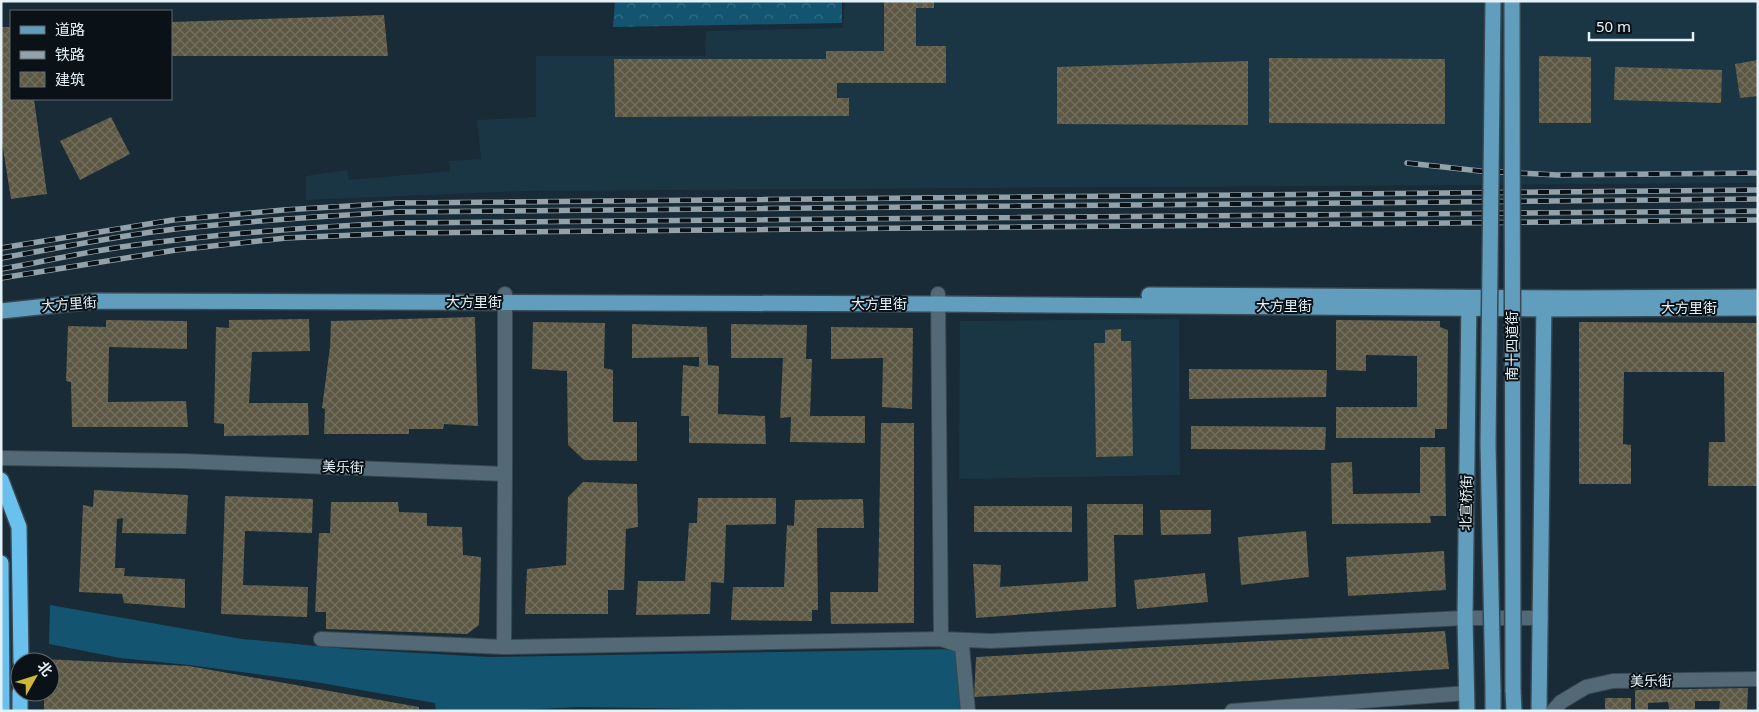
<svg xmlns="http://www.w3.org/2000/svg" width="1759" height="712" font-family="'Noto Sans','Noto Sans SC',sans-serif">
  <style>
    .built { fill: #1a3644 }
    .grass { fill: #135471 }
    .forest { fill: url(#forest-crowns) }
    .building { fill: url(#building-cross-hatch) }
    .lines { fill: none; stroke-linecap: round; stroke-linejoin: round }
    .minor-casing { stroke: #384852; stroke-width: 16 }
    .major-casing { stroke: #384852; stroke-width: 18 }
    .highway-casing { stroke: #384852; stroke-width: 18 }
    .minor { stroke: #536975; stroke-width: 14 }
    .major { stroke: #619ebe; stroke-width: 15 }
    .highway { stroke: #6ac1ee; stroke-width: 15 }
    .rail-casing { stroke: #92a1aa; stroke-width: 5.5 }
    .rail { stroke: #0a1217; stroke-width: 4; stroke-dasharray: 11; stroke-linecap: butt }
    .major-bridge-casing { stroke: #384852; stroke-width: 18; stroke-linecap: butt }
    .major-bridge { stroke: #619ebe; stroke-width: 15 }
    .labels { text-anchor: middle; stroke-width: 4; stroke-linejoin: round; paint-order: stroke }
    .street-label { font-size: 14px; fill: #e5f1f8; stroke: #0a1217 }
  </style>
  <defs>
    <pattern id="forest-crowns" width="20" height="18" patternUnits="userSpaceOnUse" patternTransform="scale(1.25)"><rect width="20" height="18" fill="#135471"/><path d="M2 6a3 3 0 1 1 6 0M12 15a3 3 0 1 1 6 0" fill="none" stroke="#356d86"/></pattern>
    <pattern id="building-cross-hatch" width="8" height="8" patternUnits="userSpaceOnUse" patternTransform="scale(1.25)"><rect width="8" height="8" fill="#5d5844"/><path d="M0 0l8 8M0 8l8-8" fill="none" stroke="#747060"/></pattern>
  </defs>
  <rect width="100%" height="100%" fill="#182b36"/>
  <!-- built -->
  <g class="built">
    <path d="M845,1H1758V183L524,191L306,200V176L347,170L349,180L450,171L449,161L481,159L477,120L536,117V56H705L706,31L843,28Z"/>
    <path d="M1179,319L1180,475L959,479L960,321Z"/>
  </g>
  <!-- grass -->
  <path class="grass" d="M50,605L242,639L349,649L489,657L958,649L960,711H829L579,707L496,711H436L435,703L315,682L189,665L120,658L49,644Z"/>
  <!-- forest -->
  <path class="forest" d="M615,1H842V23L613,27Z"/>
  <!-- building -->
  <g class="building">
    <path d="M884,1H934V8H916V46H946V83H837V98H849V116L615,117L614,59H826V51H884Z"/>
    <path d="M384,15L388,56H171V22Z"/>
    <path d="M1,27H11V99H34L47,194L11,199L1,136Z"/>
    <path d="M1539,56L1591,57V123H1539Z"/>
    <path d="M1269,58L1445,59V124L1269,123Z"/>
    <path d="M1758,60V96L1740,98L1735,64Z"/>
    <path d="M1248,61V125L1057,124V67Z"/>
    <path d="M1615,67L1722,70L1721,103L1614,100Z"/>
    <path d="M111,117L130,154L80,180L60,141Z"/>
    <path d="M475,317L478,426L444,424L443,429H409V434H324L325,409L322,408L330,347L331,321Z"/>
    <path d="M309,319L310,351L252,352L249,403H308L309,435L224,436V424L214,423L216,327L229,328V320Z"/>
    <path d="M106,320L187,321V349L109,347L108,402L186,401L188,427H72L71,382L66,381L68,326L106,327Z"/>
    <path d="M1336,320L1440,321V327L1448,330L1447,429H1435V438H1336V407H1417V356L1366,355V371L1336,370Z"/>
    <path d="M533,322L605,323L604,368L613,370V422H637V461L584,460L568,445L567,371L532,369Z"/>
    <path d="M1579,322L1758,323V486H1708L1709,442H1725L1724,372H1624L1623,444L1631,445V484H1579Z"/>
    <path d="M632,324L707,327L708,365L719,366L718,414L765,416L766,444L689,443V416H681L683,365L699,367V357L632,358Z"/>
    <path d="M731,324L807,325L806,359H812L810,416H865V443L790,442L791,417L780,418L783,358H731Z"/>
    <path d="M831,327L913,328L912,409L882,407L883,358L831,359Z"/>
    <path d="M1121,329V341H1131L1133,456L1096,457L1094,343H1105V330Z"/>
    <path d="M1189,369L1327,370L1326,397L1189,399Z"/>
    <path d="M881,423H914V623L831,624L830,592H878Z"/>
    <path d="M1191,426L1326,427L1325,450L1191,449Z"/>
    <path d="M1420,447H1445L1446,516H1430L1431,523L1332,524L1331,463L1352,462L1353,494L1420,493Z"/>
    <path d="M583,482L637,484L638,527L626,529L624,590H608V614H525L527,569L566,565L568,497Z"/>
    <path d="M94,490L188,495L186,534L122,533L123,518L117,519L115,568H125L124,576L185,579V608L124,603L122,594L79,592L83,505L93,507Z"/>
    <path d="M225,496L313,499L312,533L245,531L243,585L308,587L307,617L221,614Z"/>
    <path d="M698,498H776V524L726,525L724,583L711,582L710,614L636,615L638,581H685L689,523H697Z"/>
    <path d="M863,499L864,528H817L818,610H812V621L731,620L733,587H784L787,525L794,526L795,500Z"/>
    <path d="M331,502H398L399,512L427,513V526L462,527L463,555L481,557L479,625L467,634L326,629V612H315L319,533H330Z"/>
    <path d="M1087,504H1143V535H1114L1116,607L976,618L973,564L1001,565L1000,587L1088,581Z"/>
    <rect x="974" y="506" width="98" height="26"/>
    <path d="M1160,510H1211V534L1161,535Z"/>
    <path d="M1306,531L1309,577L1241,585L1238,537Z"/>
    <path d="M1444,551L1446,590L1348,596L1346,557Z"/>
    <path d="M1205,573L1208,602L1137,609L1134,580Z"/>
    <path d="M1445,631L1449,669L974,697L976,657Z"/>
    <path d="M43,659L189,666L419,707V711H44V692H50V662H43Z"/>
    <path d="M1748,688L1747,711H1719L1720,701H1695V709H1669L1668,702L1648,703V711H1635V690Z"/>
    <rect x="1605" y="698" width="26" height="13"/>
  </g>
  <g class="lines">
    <!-- minor casing -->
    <g class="minor-casing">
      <g id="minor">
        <path d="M938,294L941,639L962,646L968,711"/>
        <path d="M1,458L182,461L505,474V294"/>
        <path d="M321,639L504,647L941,639L991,641L1465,618H1541"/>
        <path d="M504,647L505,474"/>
        <path d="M1232,711L1467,693"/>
        <path d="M1553,711L1561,702L1586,687L1613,681L1758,679"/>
      </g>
    </g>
    <!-- major casing -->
    <g class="major-casing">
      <g id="major">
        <path d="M1149,295L1575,298L1758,297"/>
        <path d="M1,311L95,301L939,304L1544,309L1758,308"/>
        <path d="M1493,690V711"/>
        <path d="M1513,690L1514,711"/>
        <path d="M1467,711L1465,618L1469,298"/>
        <path d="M1539,711L1544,300"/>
      </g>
    </g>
    <!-- highway casing -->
    <g class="highway-casing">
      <g id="highway">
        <path d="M1,480L19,527L21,662"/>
        <path d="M1,563L2,711"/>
        <path d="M20,711V692"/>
      </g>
    </g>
    <!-- minor -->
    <use href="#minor" class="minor"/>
    <!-- major -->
    <use href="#major" class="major"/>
    <!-- highway -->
    <use href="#highway" class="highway"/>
    <!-- rail casing -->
    <g class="rail-casing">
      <g id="rail">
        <path d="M1407,163L1480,171L1557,175L1758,173"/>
        <path d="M1,248L173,220L283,210L398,203L1758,190"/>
        <path d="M1,258C59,248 116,236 175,229C249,221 324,216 399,212L1758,199"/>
        <path d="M1,269C41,262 81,253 121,247C214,234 307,227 401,223L1758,211"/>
        <path d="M1,278L176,250L286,238L402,233L1758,220"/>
      </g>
    </g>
    <!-- rail -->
    <use href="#rail" class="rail"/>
    <!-- major-bridge casing -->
    <g class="major-bridge-casing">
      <g id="major-bridge">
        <path d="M1493,1L1488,444L1493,690"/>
        <path d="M1512,1L1513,690"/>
      </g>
    </g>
    <!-- major-bridge -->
    <use href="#major-bridge" class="major-bridge"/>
  </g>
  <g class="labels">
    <!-- street labels -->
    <g class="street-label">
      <text x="474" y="307">大方里街</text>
      <text transform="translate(69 304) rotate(-4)" y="5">大方里街</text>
      <text x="879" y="309">大方里街</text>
      <text x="1284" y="311">大方里街</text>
      <text x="1689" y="313">大方里街</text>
      <text transform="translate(1512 346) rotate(-90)" y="5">南十四道街</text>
      <text transform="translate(343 467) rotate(2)" y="5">美乐街</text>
      <text transform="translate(1466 503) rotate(-89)" y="5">北宣桥街</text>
      <text transform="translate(1651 681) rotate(-1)" y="5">美乐街</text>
    </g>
  </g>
  <!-- border -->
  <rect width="1759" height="712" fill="none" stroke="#e5f1f8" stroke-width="5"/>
  <!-- legend -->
  <rect x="10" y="10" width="162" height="90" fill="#0a1217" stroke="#626b71"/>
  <rect x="20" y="26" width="25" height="8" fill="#619ebe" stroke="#626b71"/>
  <text x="55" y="35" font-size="15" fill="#e5f1f8">道路</text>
  <rect x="20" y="51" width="25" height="8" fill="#92a1aa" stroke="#626b71"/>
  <text x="55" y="60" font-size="15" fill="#e5f1f8">铁路</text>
  <rect x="20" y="72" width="25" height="15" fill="url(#building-cross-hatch)" stroke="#626b71"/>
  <text x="55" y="85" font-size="15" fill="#e5f1f8">建筑</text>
  <!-- north arrow -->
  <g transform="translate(35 677) rotate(51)"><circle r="24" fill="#0a1217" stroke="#626b71"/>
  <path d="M0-4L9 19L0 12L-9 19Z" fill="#d1b736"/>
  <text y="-8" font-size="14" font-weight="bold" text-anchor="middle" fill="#e5f1f8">北</text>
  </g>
  <!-- scale -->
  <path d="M1589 32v8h104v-8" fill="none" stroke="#e5f1f8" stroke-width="2.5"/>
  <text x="1596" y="32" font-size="15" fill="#e5f1f8" stroke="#0a1217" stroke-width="4" paint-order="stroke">50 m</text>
</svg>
